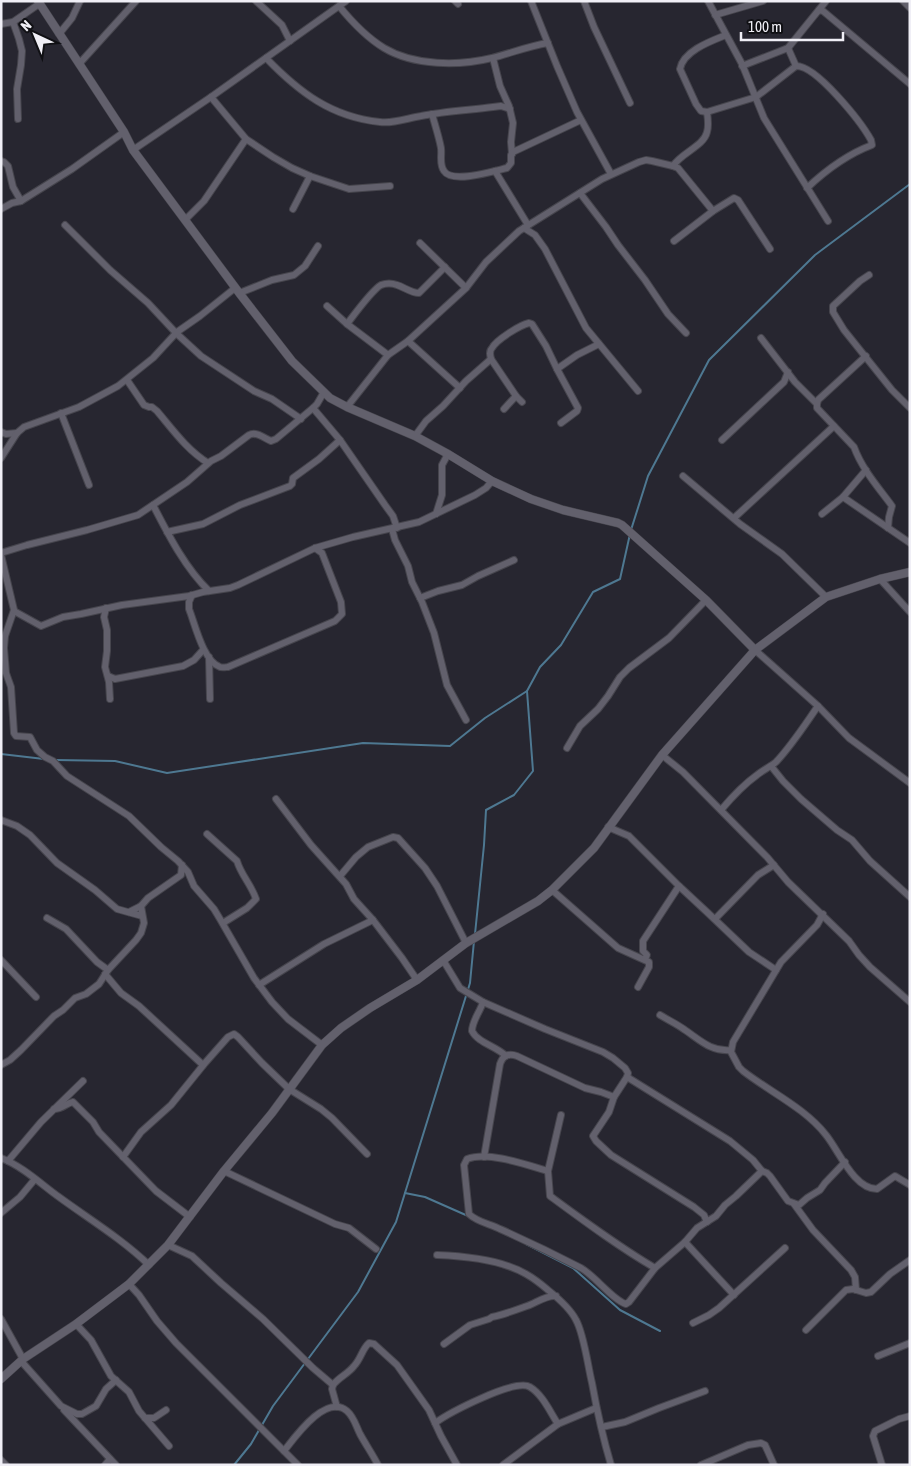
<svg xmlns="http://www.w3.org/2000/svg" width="911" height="1466" font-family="'Asap Condensed',sans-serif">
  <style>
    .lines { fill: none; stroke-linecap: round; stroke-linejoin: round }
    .stream { stroke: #4e7891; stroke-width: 2 }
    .minor-casing { stroke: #46454d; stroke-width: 8 }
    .tertiary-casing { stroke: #46454d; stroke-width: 9 }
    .minor { stroke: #62606c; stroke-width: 6 }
    .tertiary { stroke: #62606c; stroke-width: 8 }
  </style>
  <rect width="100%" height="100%" fill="#272630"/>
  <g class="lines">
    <!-- stream -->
    <g class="stream">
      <path d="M631,530L648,476L709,360L815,255L910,184"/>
      <path d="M1,754L44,759"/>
      <path d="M56,760L115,761L167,773L363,743L450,746L485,718L527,691L540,667L561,645L593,592L620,579L630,534"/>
      <path d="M475,934L484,845L486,810L514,795L533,771L527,691"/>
      <path d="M405,1193L425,1197L468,1216"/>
      <path d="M526,1244L573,1268L620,1310L660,1331"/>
      <path d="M308,1359L358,1292L396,1222L470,983L474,941"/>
      <path d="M234,1465L251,1444L273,1406L305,1363"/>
    </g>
    <!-- minor casing -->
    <g class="minor-casing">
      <g id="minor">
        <path d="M256,1L282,25L290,41"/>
        <path d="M455,1L458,4"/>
        <path d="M531,1L557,66L577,112L611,174"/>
        <path d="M584,1L594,27L630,103"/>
        <path d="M708,1L742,64L764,118L828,221"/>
        <path d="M903,1L910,8"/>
        <path d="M339,6C352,22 366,37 384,48C414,66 459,66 492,58C511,53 529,46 548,43"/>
        <path d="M819,10L823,11L910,84"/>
        <path d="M715,15L763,1"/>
        <path d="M13,22L19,39L22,51L21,65L17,89L18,119"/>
        <path d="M1,24L13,22L39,4"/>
        <path d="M59,34L72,18L80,1"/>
        <path d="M726,35C711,41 683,51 680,69L696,104L701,111L707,112L756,97L796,66C816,65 861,122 871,140L872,145C848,154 825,171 807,188"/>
        <path d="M788,48L796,66"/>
        <path d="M266,58C299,92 331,117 380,122C393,124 408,118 421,116C445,111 470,110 493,107L501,106L510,109"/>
        <path d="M493,58L500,86L509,106L513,123L511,142L512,154"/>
        <path d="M79,64L136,1"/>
        <path d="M742,66L788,48L826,1"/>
        <path d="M211,97L246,139L273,157L292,168L310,176L349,189L390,186"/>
        <path d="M432,114C435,125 439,137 441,148C442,156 439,164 444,171C452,184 494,171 507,168L511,163V155L513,152L581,120"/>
        <path d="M133,150L211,97L346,1"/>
        <path d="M1,161L4,162L8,166L13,187L21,201"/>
        <path d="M673,166C681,153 704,146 707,132C709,126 708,119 707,112"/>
        <path d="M495,171L528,225"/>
        <path d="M580,193L606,227L618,245L645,280L668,314L686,333"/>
        <path d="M1,209L12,203L21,201L72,169L124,132"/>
        <path d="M293,209L310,176"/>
        <path d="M185,220L204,201L246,139"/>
        <path d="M65,225L110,270L148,303L176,333L201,356L254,391L272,399L301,419"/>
        <path d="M524,228L535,235L545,249L586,328L638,391"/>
        <path d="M674,241L713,211L734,198L738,200L770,249"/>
        <path d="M420,243L466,288"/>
        <path d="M869,275L860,281L833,306V312L844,330L892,390L910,408"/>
        <path d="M240,294L242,292L272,280L294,275L305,266L318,246"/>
        <path d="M327,306L347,324L388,355"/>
        <path d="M347,324C354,315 372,290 381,285C386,283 392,283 397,285C404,287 411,293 419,293L445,267"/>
        <path d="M761,338L795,382L817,404V408L854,447C862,469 878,487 892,506L889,517L888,528"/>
        <path d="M408,341L460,388"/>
        <path d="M127,380L144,405L149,407H152L157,411C173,430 187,450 208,463"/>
        <path d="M522,402L516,396L491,359C490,355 489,351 492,348C496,340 520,325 529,323L532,324L546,346L557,369"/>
        <path d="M817,404L818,400L866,356"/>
        <path d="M347,407L388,355L408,341L466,288L486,262L519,231L602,179L639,162L646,160L652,161L673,166L678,168L713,211"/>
        <path d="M313,408L340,440L385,505L393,516L397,528"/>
        <path d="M504,409L516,396"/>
        <path d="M61,413L89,485"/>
        <path d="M561,423L577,411L578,408L557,369L577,355L599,344"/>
        <path d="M1,432L6,434L17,433"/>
        <path d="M415,436L426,421L443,406L466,381L491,359"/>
        <path d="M722,440L784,382L788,372"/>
        <path d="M1,458L17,433L24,427L79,407L118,386L153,358L177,332L200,316L235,288"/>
        <path d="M683,476L740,524L782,554L826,597"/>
        <path d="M843,497L910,543"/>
        <path d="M153,505C168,534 185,568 209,591"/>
        <path d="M436,514L442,495V465L448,454"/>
        <path d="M822,514L843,497L866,470"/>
        <path d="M734,518L834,426"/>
        <path d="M392,529L395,540L408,566L412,582L422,602L434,633L447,685L466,720"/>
        <path d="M167,532L203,524L240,505L290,486L292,484L293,478L319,459L340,440"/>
        <path d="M1,553L27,545L87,530L138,515L187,482L211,461L221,456L249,435C256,431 264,438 271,441L276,439L313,408L317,404L324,392"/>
        <path d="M1,555L14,610L5,636L4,648L6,673L11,687L14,733L16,736L30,737L37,750L45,757L53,761L67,776L129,816L161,847L178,861L188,872L194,886L214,909L220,919L254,978L272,1002L288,1019L322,1045"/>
        <path d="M880,579L910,612"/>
        <path d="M192,595L189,602V609C195,624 203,661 220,667C221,668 227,667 228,667L335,621L342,614L341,602L322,553L315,548"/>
        <path d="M420,598L438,591L462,585L478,576L514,560"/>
        <path d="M106,608L104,617L107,630V651L105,667L109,682L110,699"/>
        <path d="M14,611L41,626L63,617L81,614L122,605L189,596L203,592L230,588L238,585L315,548L353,537L419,522L475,495L486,488L492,481"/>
        <path d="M755,650L818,706L849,738L910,783"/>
        <path d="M209,657L210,699"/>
        <path d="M108,676L115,679L183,666L194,660L203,650"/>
        <path d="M567,748L580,726L598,709L608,696L620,677L629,668L669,638L706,600"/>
        <path d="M662,755L683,772L767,857L788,882L849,941L859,955L870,967L910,1002"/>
        <path d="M771,766L783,781L801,799L837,830L852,840L870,861L910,897"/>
        <path d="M276,799L311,845L346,884L354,899L373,920L402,958L417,980"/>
        <path d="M721,810C732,797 743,785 757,775C763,770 770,767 776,762C792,745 804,726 818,706"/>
        <path d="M1,820L17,826L30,835L57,863L95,890L117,909L142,916"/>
        <path d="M608,827L629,836L679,886L708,913L749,952L776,970"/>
        <path d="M207,834L237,861C241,875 251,884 256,899L247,908L223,923"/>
        <path d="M340,876L356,857L368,847L393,837L398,838L425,868L437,886L466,943"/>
        <path d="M552,890L618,948L649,962V967L638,987"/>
        <path d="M129,912L141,906L148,898L181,875L182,865"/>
        <path d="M823,914L817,925L781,962L733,1042L731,1052L739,1067L743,1071C770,1092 805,1108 826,1135C839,1151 854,1189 877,1189L895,1176L910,1185"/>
        <path d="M47,918L66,929L97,962L108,970"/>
        <path d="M715,919L758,875L774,865"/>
        <path d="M645,959L647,955L643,951V941L679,886"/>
        <path d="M1,960L36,997"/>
        <path d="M443,960L460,988L483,1002L545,1029L603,1052L613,1058L625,1068L628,1073L627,1077L614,1097L609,1112L593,1136L596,1141L611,1155L694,1207L704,1215L707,1222"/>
        <path d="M105,974L121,993L139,1006L203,1065"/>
        <path d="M259,985L324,944L373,920"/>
        <path d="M483,1002C480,1012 472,1021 472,1031C478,1043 496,1046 506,1056"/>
        <path d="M660,1015C668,1020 677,1024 685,1030C700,1040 711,1052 731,1050"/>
        <path d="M1,1065L10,1060L21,1050L54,1016L63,1010L75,998L86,994L99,984L108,970L136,940L141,933L144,923L141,906"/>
        <path d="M627,1077L730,1141L753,1160L762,1171"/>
        <path d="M54,1109C63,1109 66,1103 73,1102L93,1122L99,1132L156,1191L190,1217"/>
        <path d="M561,1115L548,1171L550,1196C584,1221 619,1247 655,1268"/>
        <path d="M123,1157L141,1132L171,1105L205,1063L228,1037L234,1034L238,1037L262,1063L289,1089L321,1109L332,1118L367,1154"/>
        <path d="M484,1157L500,1064C503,1055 509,1053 517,1056L585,1088L601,1092L614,1097"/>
        <path d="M1,1158C22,1166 41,1184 59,1197C89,1219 122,1239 149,1265"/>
        <path d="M8,1161L41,1122L83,1081"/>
        <path d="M224,1171L335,1224L349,1228L376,1249"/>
        <path d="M548,1171C527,1165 489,1151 467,1159L464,1165L469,1214C477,1222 490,1224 500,1229C527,1241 554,1254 581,1268C595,1276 614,1301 626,1304L629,1302L655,1268L685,1242L697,1228L716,1216L725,1205L736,1196L762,1171L767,1173L770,1176L788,1201L799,1205L807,1198L820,1190L825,1183L845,1162"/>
        <path d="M794,1204L813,1230L851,1270L855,1277L856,1290"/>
        <path d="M1,1213L20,1197L35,1179"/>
        <path d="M685,1242L734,1295"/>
        <path d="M168,1245L192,1256L221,1283L263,1319L313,1368L333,1385"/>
        <path d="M437,1255C464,1256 502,1260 526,1274C533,1278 541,1284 548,1290C558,1298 570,1308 576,1320C584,1334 588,1367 592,1383C597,1411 603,1438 611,1465"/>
        <path d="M129,1284L139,1295L157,1321L176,1343L298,1465"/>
        <path d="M1,1319L23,1359"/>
        <path d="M693,1323L709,1315L719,1308L785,1248"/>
        <path d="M76,1324L91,1340L111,1376L129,1392L139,1411L169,1446"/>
        <path d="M806,1330L846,1290L853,1289L866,1293L871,1292L890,1274L910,1260"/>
        <path d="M444,1344L470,1325L489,1319L492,1317C503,1315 516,1310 527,1306C536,1303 546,1295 556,1296"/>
        <path d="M878,1356L910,1343"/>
        <path d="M21,1361L61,1406L77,1414H82L96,1406L106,1389L116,1380"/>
        <path d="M337,1407L332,1389L333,1385C339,1377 348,1374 354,1366C361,1359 362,1349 369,1343L374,1344L397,1365L429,1410L441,1436L457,1465"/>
        <path d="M64,1410L116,1465"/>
        <path d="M145,1418H154L166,1410"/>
        <path d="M435,1423C449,1413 515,1378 530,1387C543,1395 550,1412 558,1424L596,1408"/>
        <path d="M602,1427L625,1422L659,1408L705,1391"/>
        <path d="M284,1451C295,1437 326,1393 347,1411C354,1417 356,1426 360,1434C366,1445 373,1455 378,1465"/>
        <path d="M1,1460L6,1465"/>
        <path d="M105,1465L110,1459"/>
        <path d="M503,1465L558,1424"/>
        <path d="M701,1465L748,1445L761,1443L765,1445L774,1465"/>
        <path d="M882,1465L873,1436L875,1431L899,1419L910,1416"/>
      </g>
    </g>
    <!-- tertiary casing -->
    <g class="tertiary-casing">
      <g id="tertiary">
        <path d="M38,1L124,132L133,150L240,294L292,361L330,398L347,407L415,436L448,454L492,481L531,499L563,510L618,523L622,525L706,600L755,650"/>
        <path d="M1,1379L23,1359L76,1324L129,1284L168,1245L224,1171L272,1113L322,1045L341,1028L370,1008L417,980L466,943L538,901L552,890L594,848L662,755L755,650L826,597L880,579L910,572"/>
      </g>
    </g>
    <!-- minor -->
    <use href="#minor" class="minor"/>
    <!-- tertiary -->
    <use href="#tertiary" class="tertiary"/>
  </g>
  <!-- border -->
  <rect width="911" height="1466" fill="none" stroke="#f0eff6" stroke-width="5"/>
  <!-- north arrow -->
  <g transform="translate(35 35) rotate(316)" stroke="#101014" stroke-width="4" paint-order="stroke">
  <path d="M0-4L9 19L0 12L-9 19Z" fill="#f0eff6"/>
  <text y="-8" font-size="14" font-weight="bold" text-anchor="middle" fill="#f0eff6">N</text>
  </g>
  <!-- scale -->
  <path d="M741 32v8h102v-8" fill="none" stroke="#f0eff6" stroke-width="2.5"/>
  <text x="748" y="32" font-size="15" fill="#f0eff6" stroke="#101014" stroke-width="4" paint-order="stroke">100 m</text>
</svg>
